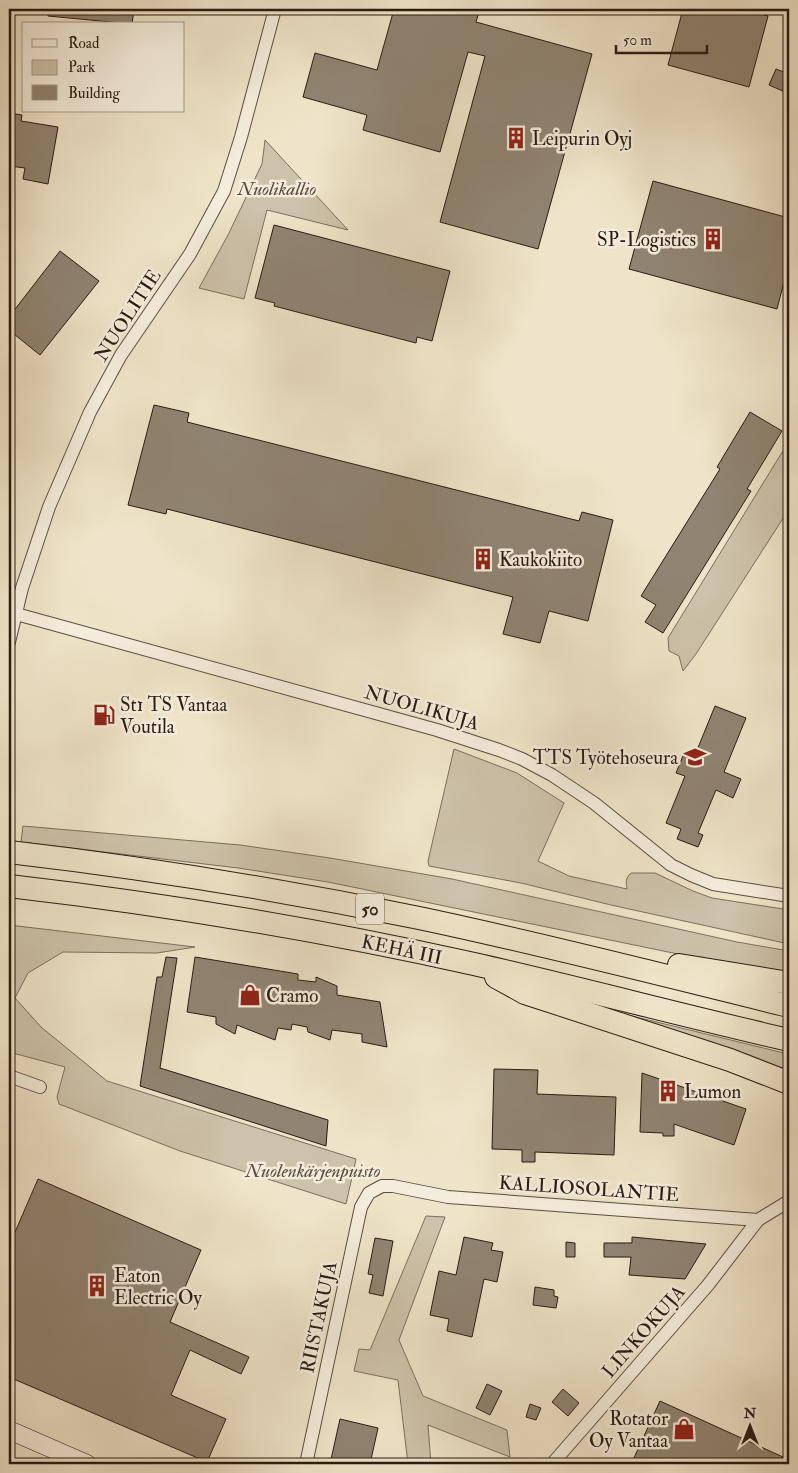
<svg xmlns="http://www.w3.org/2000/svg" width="798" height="1473" font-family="'IM FELL Double Pica',serif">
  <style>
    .green { fill: #cdc2aa; stroke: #7b6e5e }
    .building { fill: #908472; stroke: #291b13 }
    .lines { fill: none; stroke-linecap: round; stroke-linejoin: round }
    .street-casing { stroke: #5a4d40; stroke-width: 14 }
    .secondary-casing { stroke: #291b13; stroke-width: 19 }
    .highway-casing { stroke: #291b13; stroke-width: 24 }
    .street { stroke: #f5eddc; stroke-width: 12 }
    .secondary { stroke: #f5eddc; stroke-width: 18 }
    .highway { stroke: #efe4c9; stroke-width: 22 }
    .labels { text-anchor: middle; stroke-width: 5; stroke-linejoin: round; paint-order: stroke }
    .shield { fill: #f5eddc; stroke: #665a4f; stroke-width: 1 }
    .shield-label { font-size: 18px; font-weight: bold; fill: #291b13 }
    .poi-label { font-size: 19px; fill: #291b13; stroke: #f5eddc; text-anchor: start }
    .park-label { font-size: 19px; font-style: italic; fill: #5a4d40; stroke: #f5eddc }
    .street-label { font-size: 19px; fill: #291b13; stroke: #f5eddc }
  </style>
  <rect width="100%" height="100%" fill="#efe4c9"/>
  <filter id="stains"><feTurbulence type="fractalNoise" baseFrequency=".004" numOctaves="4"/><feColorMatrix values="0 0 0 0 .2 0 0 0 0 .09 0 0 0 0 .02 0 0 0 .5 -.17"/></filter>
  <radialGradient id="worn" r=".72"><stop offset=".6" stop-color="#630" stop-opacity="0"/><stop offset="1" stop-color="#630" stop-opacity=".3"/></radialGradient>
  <!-- green -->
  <g class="green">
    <path d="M265,140L348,230L267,210L244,299L199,288L228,235L262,164Z"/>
    <path d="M789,443V509L696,654L683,671L679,656L669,651L668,638L781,454Z"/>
    <path d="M454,749L517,773L564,803L538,861L569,876L627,889C626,882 625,879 631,873H655L693,891L712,898L783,909L789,918V944L611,905L521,883L429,866L428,861Z"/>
    <path d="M23,826L240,845L330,858L452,879L737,942L789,951V974L707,960L328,882L238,868L21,842Z"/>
    <path d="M9,925L195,947L157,953L63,952L28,973L15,998L41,1027L107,1081L356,1159L346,1204L180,1151L59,1104L57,1097L65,1067L9,1052Z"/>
    <path d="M603,1009L780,1052L789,1055V1073Z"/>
    <path d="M426,1216L445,1217L399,1340L423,1396L507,1430L510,1457L428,1425L431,1464H408L398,1380L354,1371L359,1349L370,1350Z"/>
  </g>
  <!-- building -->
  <g class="building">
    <path d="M48,9H134L132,24L48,16Z"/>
    <path d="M394,9H480L476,22L592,54L538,249L440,222L485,56L468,52L440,152L363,130L367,115L303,97L315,53L377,70Z"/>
    <path d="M683,9H742L768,16L749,87L668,65Z"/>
    <path d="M776,69L789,74V82L785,92L769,85Z"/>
    <path d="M9,113L22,115L21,121L58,127L48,184L23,179L25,168L9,166Z"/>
    <path d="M653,181L789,218V262L777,309L629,269Z"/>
    <path d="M274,225L450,271L432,341L417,337L416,343L274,306L275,303L255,298Z"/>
    <path d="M60,251L99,281L40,355L9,330V317Z"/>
    <path d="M154,405L189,413L187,422L579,521L582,512L613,520L588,621L549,611L540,643L503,634L513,597L167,509L166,514L128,505Z"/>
    <path d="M750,412L782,431L747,489L751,491L663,633L645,622L656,605L641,596L720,469L717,467Z"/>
    <path d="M715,706L746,718L724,772L741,779L733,798L716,790L698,833L703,835L698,847L677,839L681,829L666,823L685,776L676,773L685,751L695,755Z"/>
    <path d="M166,957L177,958L160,1068L328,1120L326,1146L140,1086L157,977H162Z"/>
    <path d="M195,957L298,974V980L316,982V977L337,986V995L380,1002L387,1047L362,1042V1034L332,1030L330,1040L308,1032L307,1027L292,1024L291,1030L278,1028L275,1040L237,1025L235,1034L216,1024V1017L187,1012Z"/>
    <path d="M494,1069L538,1070L537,1094L616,1097L614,1155L535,1152V1162H522V1150L492,1149Z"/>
    <path d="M642,1073L746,1109L734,1145L674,1124V1136H663V1133L640,1132Z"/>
    <path d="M38,1179L201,1250L170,1322L249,1357L241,1374L190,1350L171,1395L226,1419L207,1462L9,1377V1246Z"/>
    <path d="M464,1237L493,1243L491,1250L503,1252L497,1282L484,1279L472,1337L447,1331L449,1319L430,1315L439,1271L456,1275Z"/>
    <path d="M632,1237L706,1244L685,1279L629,1275L631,1257H604V1243H632Z"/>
    <path d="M375,1238L393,1241L383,1296L369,1293L373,1275L368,1274Z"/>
    <path d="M566,1242L575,1243V1257H566Z"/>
    <path d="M535,1287L554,1290V1296L558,1297L556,1308L533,1305Z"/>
    <path d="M487,1384L502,1391L490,1415L476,1408Z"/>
    <path d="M563,1389L579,1403L568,1416L552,1402Z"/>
    <path d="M660,1401L783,1457L780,1464H643L633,1460Z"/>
    <path d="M530,1404L541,1408L536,1420L526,1417Z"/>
    <path d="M340,1419L378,1428L370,1464H330Z"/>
  </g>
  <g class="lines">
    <!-- street casing -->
    <g class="street-casing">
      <g id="street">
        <path d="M9,612L437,730L499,750L522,759L552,775L594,803L671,865L691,875L713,884L789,896"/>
        <path d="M9,642L22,588L49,507L90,412L121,355L190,254L224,191L241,137L275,9"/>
        <path d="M9,1076L40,1087"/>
        <path d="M306,1464L361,1207L369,1193L382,1186H393L448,1197L758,1220L789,1201"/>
        <path d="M552,1464L708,1285L758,1220"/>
      </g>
    </g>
    <!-- secondary casing -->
    <g class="secondary-casing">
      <path id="secondary" d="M9,1430L87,1464"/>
    </g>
    <!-- highway casing -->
    <g class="highway-casing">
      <g id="highway">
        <path d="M9,852C147,868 283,890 419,918C543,944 666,976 789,1006"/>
        <path d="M9,886C165,904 321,930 474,964C580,988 684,1016 789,1040"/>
        <path d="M679,965L789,983"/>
        <path d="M496,977L525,993L730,1060L789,1083"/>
      </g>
    </g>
    <!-- street -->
    <use href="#street" class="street"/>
    <!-- secondary -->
    <use href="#secondary" class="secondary"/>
    <!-- highway -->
    <use href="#highway" class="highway"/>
  </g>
  <!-- icons -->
  <defs>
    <g id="building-bare" transform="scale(1.725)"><path d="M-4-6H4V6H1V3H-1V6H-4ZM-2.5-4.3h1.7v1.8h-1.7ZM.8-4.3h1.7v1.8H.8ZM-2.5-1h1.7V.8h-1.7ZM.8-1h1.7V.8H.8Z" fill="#8f2418" stroke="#f5eddc" stroke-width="2.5" paint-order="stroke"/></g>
    <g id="fuel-bare" transform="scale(1.725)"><path d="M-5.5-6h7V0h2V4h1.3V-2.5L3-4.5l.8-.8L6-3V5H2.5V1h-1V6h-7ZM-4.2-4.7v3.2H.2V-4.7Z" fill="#8f2418" stroke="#f5eddc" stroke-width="2.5" paint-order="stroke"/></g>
    <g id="school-bare" transform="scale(1.725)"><path d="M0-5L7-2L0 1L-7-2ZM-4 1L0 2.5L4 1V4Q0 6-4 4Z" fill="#8f2418" stroke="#f5eddc" stroke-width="2.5" paint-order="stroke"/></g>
    <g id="shop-bare" transform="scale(1.725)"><path d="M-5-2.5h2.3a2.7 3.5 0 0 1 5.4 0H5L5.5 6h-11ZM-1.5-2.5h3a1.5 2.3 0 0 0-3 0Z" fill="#8f2418" stroke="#f5eddc" stroke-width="2.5" paint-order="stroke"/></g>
  </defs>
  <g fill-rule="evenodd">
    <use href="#building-bare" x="516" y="138"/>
    <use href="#building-bare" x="713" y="239"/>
    <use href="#building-bare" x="483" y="559"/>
    <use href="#fuel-bare" x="104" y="715"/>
    <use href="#school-bare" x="695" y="757"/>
    <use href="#shop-bare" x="250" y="995"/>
    <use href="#building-bare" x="668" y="1091"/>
    <use href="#building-bare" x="97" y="1286"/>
    <use href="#shop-bare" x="684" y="1429"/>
  </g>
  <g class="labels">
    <!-- shield labels -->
    <rect class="shield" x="356" y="893.5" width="28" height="31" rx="4"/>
    <g class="shield-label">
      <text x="370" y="915">50</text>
    </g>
    <!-- poi labels -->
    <g class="poi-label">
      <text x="532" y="145">Leipurin Oyj</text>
      <text x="696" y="246" text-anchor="end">SP-Logistics</text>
      <text x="499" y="566">Kaukokiito</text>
      <text x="120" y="711">St1 TS Vantaa<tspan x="120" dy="22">Voutila</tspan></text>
      <text x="678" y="764" text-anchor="end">TTS Työtehoseura</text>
      <text x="266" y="1002">Cramo</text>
      <text x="684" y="1098">Lumon</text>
      <text x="114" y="1282">Eaton<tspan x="114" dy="22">Electric Oy</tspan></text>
      <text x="668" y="1425" text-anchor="end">Rotator<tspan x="668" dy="22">Oy Vantaa</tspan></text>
    </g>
    <!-- park labels -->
    <g class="park-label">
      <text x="277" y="195">Nuolikallio</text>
      <text x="313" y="1177">Nuolenkärjenpuisto</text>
    </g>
    <!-- street labels -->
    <g class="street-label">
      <text transform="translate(127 315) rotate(-57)" y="7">NUOLITIE</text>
      <text transform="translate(422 707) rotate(16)" y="7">NUOLIKUJA</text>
      <text transform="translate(402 949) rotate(12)" y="7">KEHÄ III</text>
      <text transform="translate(589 1188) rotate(4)" y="7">KALLIOSOLANTIE</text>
      <text transform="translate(318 1317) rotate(-78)" y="7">RIISTAKUJA</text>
      <text transform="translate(643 1331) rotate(-49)" y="7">LINKOKUJA</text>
    </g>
  </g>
  <!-- margin -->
  <rect width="798" height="1473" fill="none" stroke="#efe4c9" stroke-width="30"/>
  <rect x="10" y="10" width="778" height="1453" fill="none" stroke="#291b13" stroke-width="2.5"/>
  <rect x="15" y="15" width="768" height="1443" fill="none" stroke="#291b13"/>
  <!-- legend -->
  <rect x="22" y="22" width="162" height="90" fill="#f5eddc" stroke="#a3998c"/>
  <rect x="32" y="39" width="25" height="8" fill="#f5eddc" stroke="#a3998c"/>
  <text x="68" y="48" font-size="15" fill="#291b13">Road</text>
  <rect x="32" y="60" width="25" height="15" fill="#cdc2aa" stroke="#a3998c"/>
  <text x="68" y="72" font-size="15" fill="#291b13">Park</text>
  <rect x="32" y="85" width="25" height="15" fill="#908472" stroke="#a3998c"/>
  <text x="68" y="98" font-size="15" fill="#291b13">Building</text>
  <!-- north arrow -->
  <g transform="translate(750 1426)" stroke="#f5eddc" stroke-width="4" paint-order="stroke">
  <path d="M0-4L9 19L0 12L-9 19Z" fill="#291b13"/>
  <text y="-8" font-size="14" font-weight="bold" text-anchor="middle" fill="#291b13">N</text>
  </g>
  <!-- scale -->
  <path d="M616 45v8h91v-8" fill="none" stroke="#291b13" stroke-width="2.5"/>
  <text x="623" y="45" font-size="15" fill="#291b13" stroke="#f5eddc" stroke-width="4" paint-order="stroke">50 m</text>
  <rect width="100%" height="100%" filter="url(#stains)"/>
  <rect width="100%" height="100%" fill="url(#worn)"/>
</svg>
